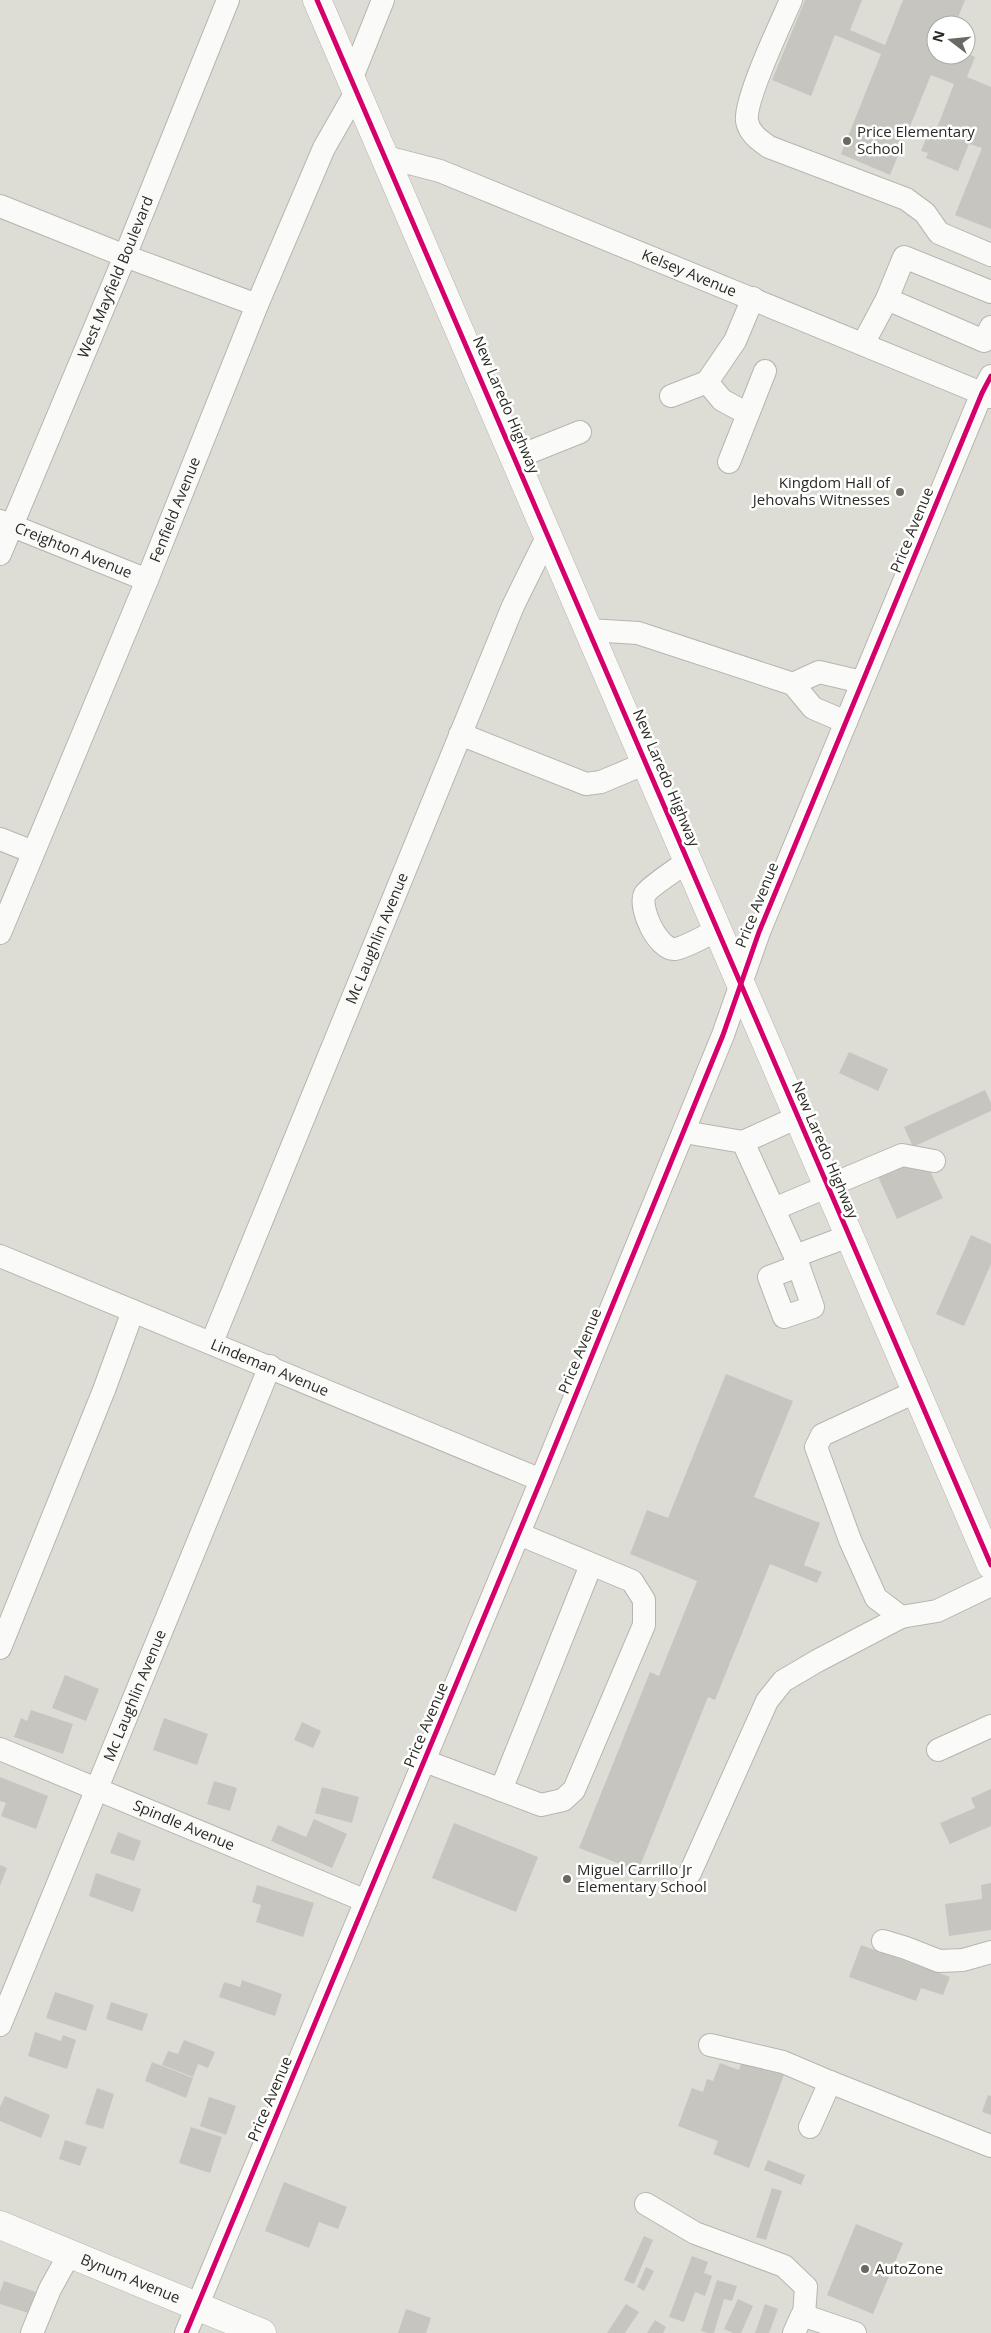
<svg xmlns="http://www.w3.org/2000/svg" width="991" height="2333" font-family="'Open Sans',sans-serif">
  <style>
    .building { fill: #c6c5c0 }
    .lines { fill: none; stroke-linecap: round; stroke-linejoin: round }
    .minor-casing { stroke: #b6b5af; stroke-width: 24 }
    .major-casing { stroke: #b6b5af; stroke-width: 29 }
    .minor { stroke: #fafaf9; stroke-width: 22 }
    .major { stroke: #fafaf9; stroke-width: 28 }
    .cycleway-casing { stroke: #fff; stroke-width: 8 }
    .cycleway { stroke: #d6006c; stroke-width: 5 }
    .poi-dot { fill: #6a6963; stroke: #fff; stroke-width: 2 }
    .labels { text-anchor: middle; stroke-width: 5; stroke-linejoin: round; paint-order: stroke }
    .poi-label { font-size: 15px; fill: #2b2b25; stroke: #fff; text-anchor: start }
    .street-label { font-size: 15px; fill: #2b2b25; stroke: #fff }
  </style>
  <rect width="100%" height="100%" fill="#deddd5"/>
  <!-- building -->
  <g class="building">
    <path d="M805,0H862L850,30L885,45L903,0H965L955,25H936V55H966V53L975,57L967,77L991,87V229L955,215L982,148L969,144L958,171L926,158L928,153L921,151L931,126L937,128L954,84L931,75L890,175L841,154L881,54L835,35L811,96L772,80Z"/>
    <path d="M849,1052L888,1069L878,1091L839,1073Z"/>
    <path d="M985,1090L991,1103V1111L913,1147L904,1127Z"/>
    <path d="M907,1158L912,1169L923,1164L929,1169L943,1198L897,1219L876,1172Z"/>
    <path d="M971,1235L991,1244V1264L964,1326L936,1314Z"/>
    <path d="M726,1374L793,1401L754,1497L820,1523L804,1565L822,1572L817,1583L770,1564L715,1700L708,1697L638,1871L579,1848L650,1672L659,1676L697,1581L630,1554L647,1510L668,1518Z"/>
    <path d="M65,1675L99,1689L86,1721L52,1708Z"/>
    <path d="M31,1710L73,1724L63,1754L14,1737L21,1718L27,1721Z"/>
    <path d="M164,1718L208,1734L197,1765L153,1750Z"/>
    <path d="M302,1722L321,1731L313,1748L294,1740Z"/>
    <path d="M0,1777L48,1796L36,1829L1,1816L6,1803L0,1801Z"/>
    <path d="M214,1781L237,1788L230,1811L207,1804Z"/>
    <path d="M322,1787L359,1797L352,1823L315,1813Z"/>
    <path d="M991,1789V1826L950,1844L940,1823L975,1808L971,1798Z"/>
    <path d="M314,1819L347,1834L332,1868L271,1841L278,1825L306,1837Z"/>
    <path d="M454,1823L538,1857L516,1912L432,1878Z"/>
    <path d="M118,1832L141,1841L134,1861L110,1853Z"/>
    <path d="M0,1865L7,1868L0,1886Z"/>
    <path d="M96,1873L141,1889L133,1912L89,1896Z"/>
    <path d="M991,1883V1930L949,1936L945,1904L982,1899L981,1885Z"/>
    <path d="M257,1885L314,1903L303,1937L256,1922L261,1905L252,1902Z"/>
    <path d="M861,1945L950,1977L943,1995L921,1988L916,2001L849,1977Z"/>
    <path d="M242,1980L282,1994L275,2016L219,1997L224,1982L240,1987Z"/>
    <path d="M55,1992L94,2005L86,2031L46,2018Z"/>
    <path d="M111,2002L148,2014L142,2031L106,2019Z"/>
    <path d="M35,2032L61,2041L63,2035L76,2040L67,2069L28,2056Z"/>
    <path d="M184,2040L215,2052L208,2068L198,2064L193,2077L162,2065L168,2051L178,2054Z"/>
    <path d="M743,2059L784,2075L749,2168L713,2154L718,2141L678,2126L692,2088L703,2092L707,2079L713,2081L720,2063L739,2070Z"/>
    <path d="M152,2062L193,2078L186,2098L145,2081Z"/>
    <path d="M97,2088L114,2094L103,2129L85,2124Z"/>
    <path d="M988,2095L991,2096V2115L982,2112Z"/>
    <path d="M5,2096L50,2115L41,2138L0,2121V2107Z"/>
    <path d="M209,2097L236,2106L226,2135L200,2126Z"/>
    <path d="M191,2127L222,2137L210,2173L179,2163Z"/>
    <path d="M65,2140L87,2147L80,2166L59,2159Z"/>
    <path d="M768,2160L805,2175L801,2185L764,2170Z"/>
    <path d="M284,2182L347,2207L338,2229L319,2222L309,2248L265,2231Z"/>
    <path d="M772,2188L782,2191L766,2240L756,2237Z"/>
    <path d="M856,2224L903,2243L873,2314L827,2295Z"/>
    <path d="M644,2236L653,2240L634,2284L624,2280Z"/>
    <path d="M692,2256L708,2262L704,2273L712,2276L705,2296L695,2292L684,2322L669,2317Z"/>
    <path d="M646,2267L654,2271L644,2291L637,2287Z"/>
    <path d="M717,2280L737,2286L732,2301L724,2299L714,2333H708L701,2331Z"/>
    <path d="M4,2281L36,2292L28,2313L0,2304V2292Z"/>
    <path d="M738,2299L753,2306L741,2333H733L724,2329Z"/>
    <path d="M626,2304L639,2312L625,2333H607Z"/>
    <path d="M765,2304L778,2309L769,2333H755Z"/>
    <path d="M406,2309L431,2318L426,2333H398Z"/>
    <path d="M655,2320L666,2327L663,2333H647Z"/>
  </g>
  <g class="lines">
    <!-- minor casing -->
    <g class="minor-casing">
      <g id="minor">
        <path d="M791,0C781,23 744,100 747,121C749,133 759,140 769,147L906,199L925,213L939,233L991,255"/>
        <path d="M351,80L383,0"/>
        <path id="s1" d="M386,157L440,171L991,397"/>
        <path d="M0,206L125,256L257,305"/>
        <path d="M991,292L904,257L887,299L984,341L991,327"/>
        <path d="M863,344L887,299"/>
        <path d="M707,382L722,400L748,414"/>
        <path d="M671,396L707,382L735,341L753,298"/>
        <path d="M515,458L580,432"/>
        <path d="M729,462L765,371"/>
        <path id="s2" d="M0,521L147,580"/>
        <path id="s3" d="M0,554L125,256L228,0"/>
        <path d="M589,630L638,633L793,684L813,708L846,722"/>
        <path d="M793,684L819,672L862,682"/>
        <path d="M460,734L586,784L601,782L646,763"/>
        <path d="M0,839L33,852"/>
        <path d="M688,861C680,867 649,887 645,894C638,908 658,950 675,949C685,948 707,935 717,930"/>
        <path id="s4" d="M0,933L147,580L257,305L324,148L356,92"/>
        <path d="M684,1132L743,1142L795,1256L813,1307L784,1317L769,1277L798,1266"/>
        <path d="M743,1142L798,1117"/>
        <path d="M774,1209L902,1155L934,1161"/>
        <path id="s5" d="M0,1256L541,1480"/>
        <path d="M795,1256L849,1236"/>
        <path id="s6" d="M212,1342L513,606L548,535"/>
        <path d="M915,1392L822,1435L816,1447L850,1540L876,1598L901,1617L937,1611L991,1585"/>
        <path d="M0,1648L104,1390L133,1311"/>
        <path id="s7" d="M0,1749L366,1901"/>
        <path d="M938,1750L991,1726"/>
        <path d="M425,1761L541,1805L563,1800L574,1790L644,1625V1600L632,1581L519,1534"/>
        <path d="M501,1790L591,1565"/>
        <path d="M690,1873L767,1701L783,1681L817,1661L901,1617"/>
        <path d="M883,1941L906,1948L939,1961L963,1960L991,1952"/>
        <path id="s8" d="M0,2025L270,1366"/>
        <path d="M710,2045L783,2062L830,2082"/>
        <path d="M810,2127L830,2082L991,2146"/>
        <path d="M646,2204L695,2233L784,2266L806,2287L804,2315"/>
        <path d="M32,2333L50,2289L70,2253"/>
        <path d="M186,2333L541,1480L723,1035L759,932L982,393L991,376"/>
        <path d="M794,2333L802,2315L855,2333"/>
      </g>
    </g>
    <!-- major casing -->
    <g class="major-casing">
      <g id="major">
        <path d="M317,0L991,1565"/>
        <path id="s9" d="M0,2225L262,2333"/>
      </g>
    </g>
    <!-- minor -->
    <use href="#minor" class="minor"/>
    <!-- major -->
    <use href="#major" class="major"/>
    <!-- cycleway casing -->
    <g class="cycleway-casing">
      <g id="cycleway">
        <path d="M317,0L991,1565"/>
        <path d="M186,2333L541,1480L723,1035L759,932L982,393L991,376"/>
      </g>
    </g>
    <!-- cycleway -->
    <use href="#cycleway" class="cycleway"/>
  </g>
  <!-- markers -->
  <g class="poi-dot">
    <circle cx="847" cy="141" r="5"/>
    <circle cx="900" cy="492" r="5"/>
    <circle cx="567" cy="1879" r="5"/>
    <circle cx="865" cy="2269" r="5"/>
  </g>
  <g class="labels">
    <!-- poi labels -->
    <g class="poi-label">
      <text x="857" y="137">Price Elementary<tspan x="857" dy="17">School</tspan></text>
      <text x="890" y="488" text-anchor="end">Kingdom Hall of<tspan x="890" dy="17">Jehovahs Witnesses</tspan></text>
      <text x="577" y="1875">Miguel Carrillo Jr<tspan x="577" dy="17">Elementary School</tspan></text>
      <text x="875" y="2274">AutoZone</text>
    </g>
    <!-- street labels -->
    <g class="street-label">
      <text dy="5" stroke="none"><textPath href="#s1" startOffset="325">Kelsey Avenue</textPath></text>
      <text dy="5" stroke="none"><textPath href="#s3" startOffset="300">West Mayfield Boulevard</textPath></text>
      <text transform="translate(506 405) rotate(67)" y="5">New Laredo Highway</text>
      <text dy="5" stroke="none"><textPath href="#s4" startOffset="458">Fenfield Avenue</textPath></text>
      <text transform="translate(912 530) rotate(-68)" y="5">Price Avenue</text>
      <text dy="5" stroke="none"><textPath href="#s2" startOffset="79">Creighton Avenue</textPath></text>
      <text transform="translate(666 778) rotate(67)" y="5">New Laredo Highway</text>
      <text transform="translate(757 905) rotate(-68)" y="5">Price Avenue</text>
      <text dy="5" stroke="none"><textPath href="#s6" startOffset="436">Mc Laughlin Avenue</textPath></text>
      <text transform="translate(825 1150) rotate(67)" y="5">New Laredo Highway</text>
      <text transform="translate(580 1351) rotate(-68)" y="5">Price Avenue</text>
      <text dy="5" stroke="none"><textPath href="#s5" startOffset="292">Lindeman Avenue</textPath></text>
      <text dy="5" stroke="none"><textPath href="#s8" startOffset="356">Mc Laughlin Avenue</textPath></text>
      <text transform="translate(426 1725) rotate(-67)" y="5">Price Avenue</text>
      <text dy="5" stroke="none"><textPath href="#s7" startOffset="199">Spindle Avenue</textPath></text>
      <text transform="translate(270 2099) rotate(-67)" y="5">Price Avenue</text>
      <text dy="5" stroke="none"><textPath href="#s9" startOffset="141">Bynum Avenue</textPath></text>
    </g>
  </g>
  <!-- north arrow -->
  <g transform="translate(951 40) rotate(286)"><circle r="24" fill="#ffffff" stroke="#aaaaa8"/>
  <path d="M0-4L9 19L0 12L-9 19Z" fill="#6a6963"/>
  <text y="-8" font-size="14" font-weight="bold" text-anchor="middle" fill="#2b2b25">N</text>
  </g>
</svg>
